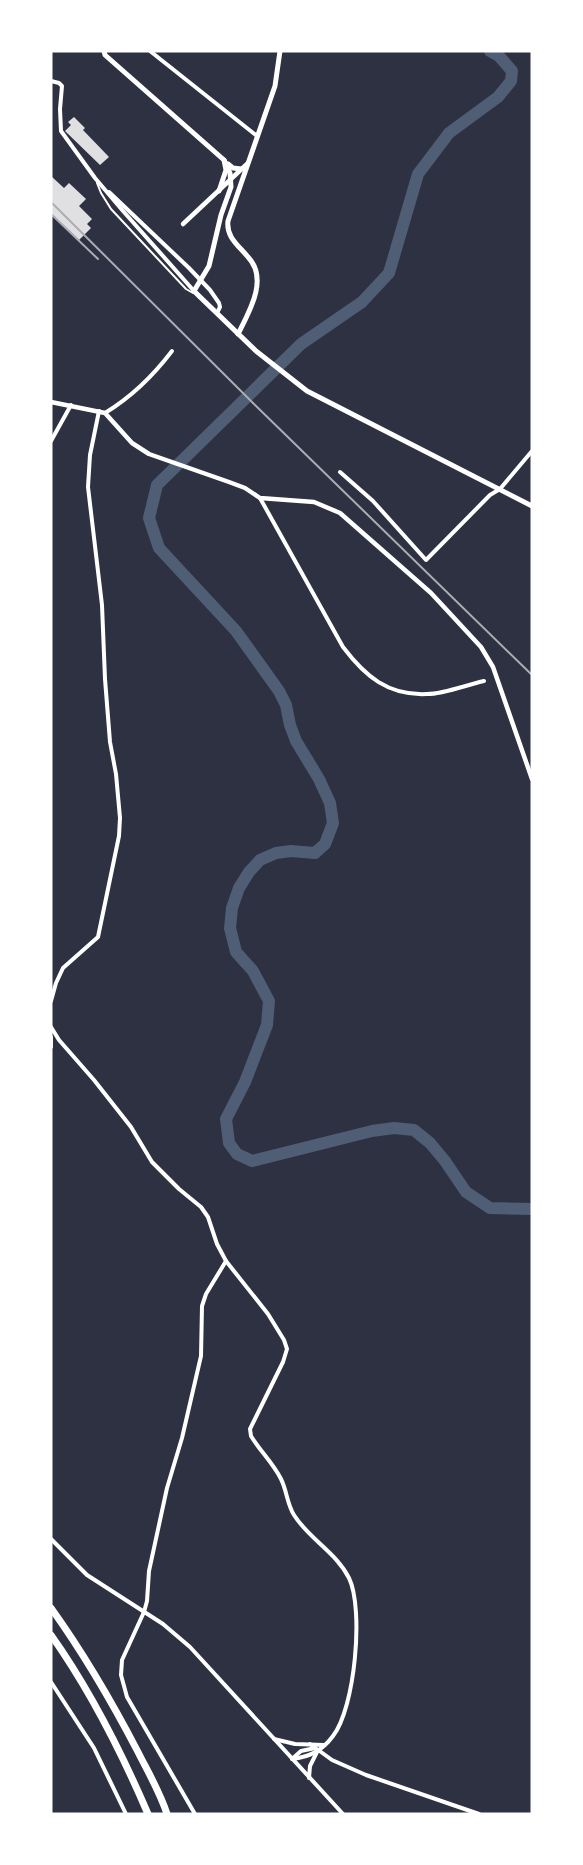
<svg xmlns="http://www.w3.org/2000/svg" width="583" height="1865" font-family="Lato,sans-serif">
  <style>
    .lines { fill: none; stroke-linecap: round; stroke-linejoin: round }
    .river { stroke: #4f5d75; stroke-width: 12 }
    .building { fill: #e0e0e3 }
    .service { stroke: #fff; stroke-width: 2 }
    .minor { stroke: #fff; stroke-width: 4 }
    .tertiary { stroke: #fff; stroke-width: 4.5 }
    .secondary { stroke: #fff; stroke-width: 5 }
    .motorway { stroke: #fff; stroke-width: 7 }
    .rail { stroke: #abadb3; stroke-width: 2 }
  </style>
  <rect width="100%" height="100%" fill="#2d3142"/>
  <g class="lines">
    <!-- river -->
    <path class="river" d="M490,51L499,56L512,71L511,81L498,97L449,133L418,174L389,273L362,302L301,344L157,485L149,518L159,548L236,631L279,691L286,705L290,725L296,741L319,779L330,803L333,823L325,844L315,853L291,851L276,853L260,860L249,872L239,888L232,908L230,928L236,952L253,971L269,1001L267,1025L245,1082L226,1119L229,1143L237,1154L252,1161L372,1131L394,1128L414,1130L430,1143L445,1161L466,1192L490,1208L532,1209"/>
  </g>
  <!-- building -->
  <g class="building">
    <path d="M74,117L85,128L83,130L109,157L100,165L65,131L71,125L68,122Z"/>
    <path d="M51,176L64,188L69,183L86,199L79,206L92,219L87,224L91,228L79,240L51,213Z"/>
  </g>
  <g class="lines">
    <!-- service -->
    <path class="service" d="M97,183L101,193L111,209L186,289L193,293"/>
    <!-- minor -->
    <g class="minor">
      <path d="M150,51L257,136"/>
      <path d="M51,81L59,83L62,86L60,109L61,131L95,178L123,211L194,291"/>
      <path d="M109,192L189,268L210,290L219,303L220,307L217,313"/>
      <path d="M105,413C133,396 153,376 172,351"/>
      <path d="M51,441L71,405"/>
      <path d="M340,472L373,501L426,560L490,495L500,489L532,451"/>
      <path d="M260,498L343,647C365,676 388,696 427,694C444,694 466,685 484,681"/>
      <path d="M51,1001L56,983L63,968L98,937L119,836L120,818L116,774L110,742L105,679L102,605L88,487L90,455L99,411"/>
      <path d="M51,1027L59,1040L94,1080L131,1127L152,1162L179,1189L201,1207L208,1217L217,1244L226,1261L268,1314L284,1340L287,1349L283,1362L250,1429L251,1436C260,1451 273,1463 281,1479C287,1491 287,1504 294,1515C309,1539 336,1552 349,1578C364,1609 355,1708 333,1736C322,1751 309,1757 292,1759"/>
      <path d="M51,1037V1047"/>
      <path d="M51,1539L87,1575L163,1624L190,1647L343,1814"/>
      <path d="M51,1682L94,1748L126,1814"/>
      <path d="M274,1739L295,1744L324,1745"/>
      <path d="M310,1744L332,1760L366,1775L479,1814"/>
      <path d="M292,1759L301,1751L315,1748"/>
      <path d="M309,1778L310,1766L317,1752"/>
      <path d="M195,1814L127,1697L121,1675L122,1660L144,1612L147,1601L149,1571L167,1488L182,1438L201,1356L202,1306L206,1294L226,1261"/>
    </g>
    <!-- tertiary -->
    <g class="tertiary">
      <path d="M183,224L247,164"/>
      <path d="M51,402L105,413L132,443L149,454L229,482L245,488L260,498L314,502L340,513L431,593L481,647L493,667L532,779"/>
    </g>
    <!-- secondary -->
    <g class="secondary">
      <path d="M104,51L105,55L224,160L226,170L219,191"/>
      <path d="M224,160L230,173L231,187L221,215L209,266L194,291L198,295L256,351L307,391L532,506"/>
      <path d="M228,164L233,168L241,169"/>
      <path d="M238,334C249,312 269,279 248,257C238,245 226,237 228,221L275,86L280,51"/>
    </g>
    <!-- motorway -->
    <g class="motorway">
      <path d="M51,1608C84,1654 112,1702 138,1752C148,1772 160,1792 167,1814"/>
      <path d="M51,1635C90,1690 121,1751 148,1814"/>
    </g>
    <!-- rail -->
    <g class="rail">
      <path d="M51,202L255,405L532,675"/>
      <path d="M51,214L98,259"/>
    </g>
  </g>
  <!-- border -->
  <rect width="583" height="1865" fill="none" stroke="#ffffff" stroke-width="105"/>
</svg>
